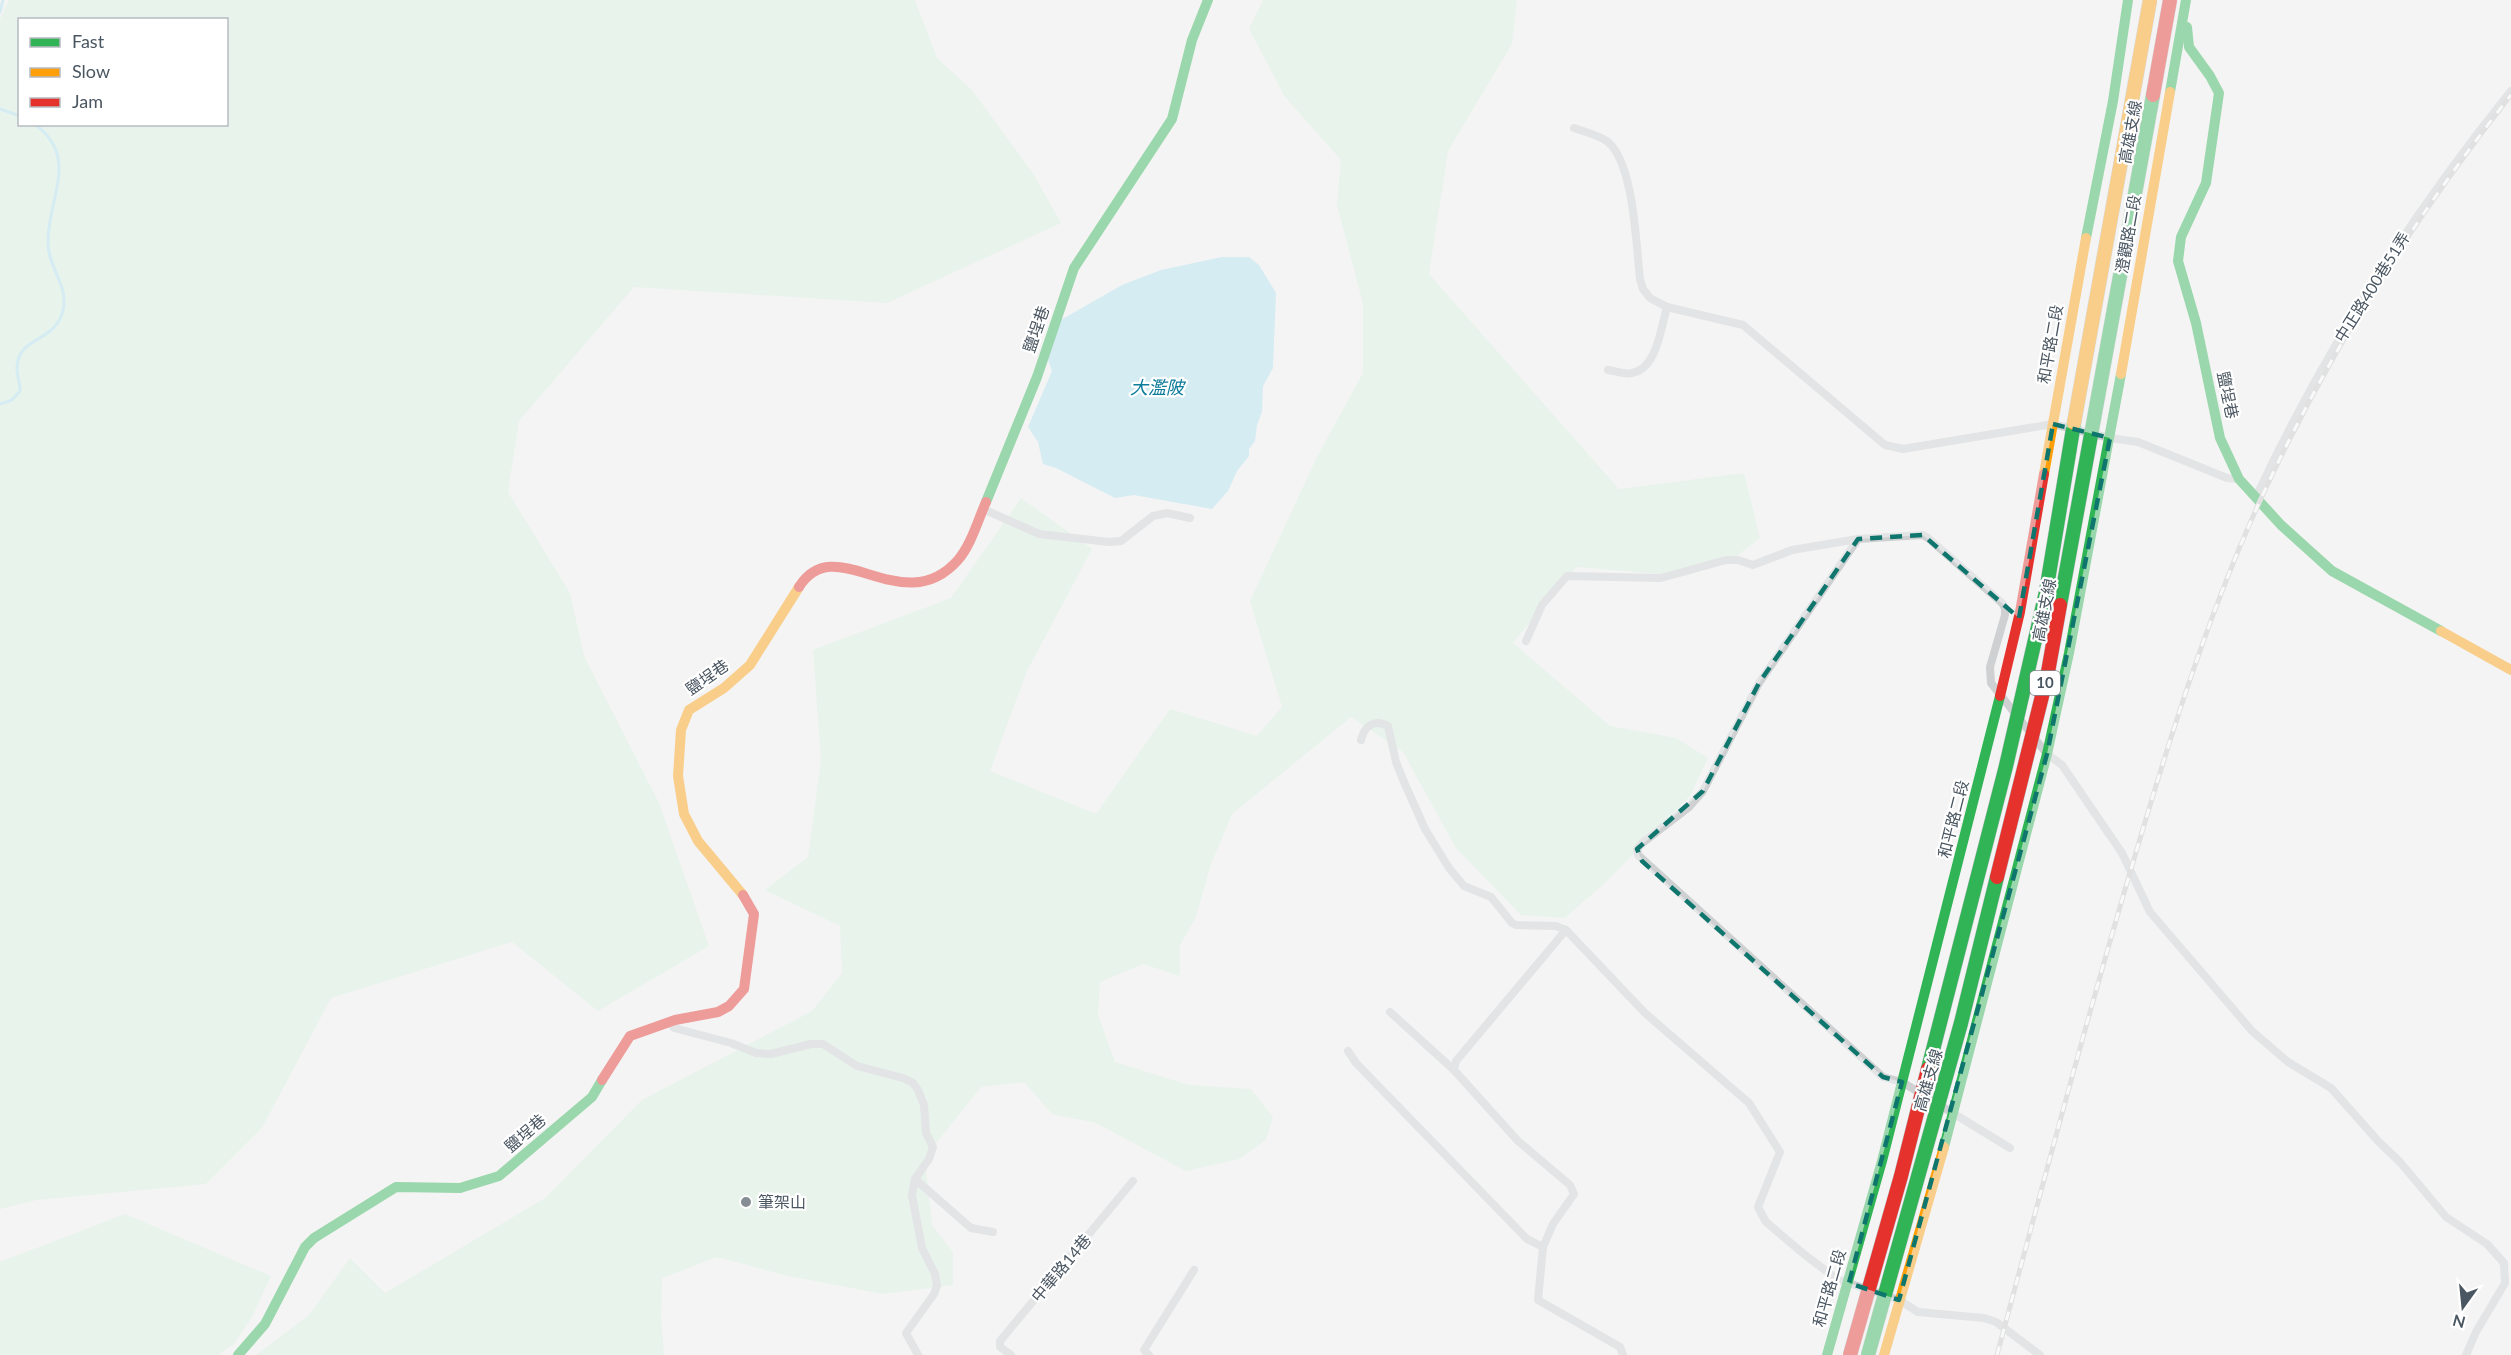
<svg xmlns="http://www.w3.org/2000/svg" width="2511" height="1355" font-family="Lato,'Noto Sans TC',sans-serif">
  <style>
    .green { fill: #d9f2e3; fill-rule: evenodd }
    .water { fill: #aee2f0 }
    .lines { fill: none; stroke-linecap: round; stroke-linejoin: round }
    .stream { stroke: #aee2f0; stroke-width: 3 }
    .street { stroke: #ced0d2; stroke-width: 8 }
    .fast { stroke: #30b455; stroke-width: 10 }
    .slow { stroke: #ff9f0a; stroke-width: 10 }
    .jam { stroke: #e5322d; stroke-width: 10 }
    .rail-casing { stroke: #c9cacc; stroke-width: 5 }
    .rail { stroke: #fff; stroke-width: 3; stroke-dasharray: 9; stroke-linecap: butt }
    .fast-bridge-casing { stroke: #b9bec3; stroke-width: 15; stroke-linecap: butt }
    .slow-bridge-casing { stroke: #b9bec3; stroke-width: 15; stroke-linecap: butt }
    .jam-bridge-casing { stroke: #b9bec3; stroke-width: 15; stroke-linecap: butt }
    .fast-bridge { stroke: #30b455; stroke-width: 14 }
    .slow-bridge { stroke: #ff9f0a; stroke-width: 14 }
    .jam-bridge { stroke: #e5322d; stroke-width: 14 }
    .marked { fill: none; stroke: #0f766e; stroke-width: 4.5; stroke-dasharray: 12 8; stroke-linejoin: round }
    .poi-dot { fill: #868d94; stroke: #fff; stroke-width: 2 }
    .labels { text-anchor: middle; stroke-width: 4.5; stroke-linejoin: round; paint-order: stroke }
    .shield { fill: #fff; stroke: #808990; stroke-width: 1.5 }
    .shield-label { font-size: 15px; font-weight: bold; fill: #4a5661 }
    .street-label { font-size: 16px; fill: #4a5661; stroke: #fff }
    .poi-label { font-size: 16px; fill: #4a5661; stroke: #fff; text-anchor: start }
    .water-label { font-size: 18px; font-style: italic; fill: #0c7c9b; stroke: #fff }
  </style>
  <rect width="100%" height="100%" fill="#f4f4f4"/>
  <!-- green -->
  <g class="green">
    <path d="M9,0H915L937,58L972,90L1034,175L1061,223L887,303L634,287L519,421L508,492L570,593L584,656L659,803L709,946L598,1011L512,942L331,998L262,1128L206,1184L37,1200L0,1209V19ZM20,20H226V124H20Z"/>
    <path d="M1263,0H1517L1512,44L1448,151L1429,274L1619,489L1744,473L1760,538L1730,561L1685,576L1576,567L1513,643L1610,726L1676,738L1708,758L1690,796L1607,881L1565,918L1521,915L1456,848L1403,752L1351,717L1232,814L1211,864L1196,917L1180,945V976L1143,964L1100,982L1098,1015L1115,1062L1189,1085L1251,1089L1273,1117L1266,1140L1239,1159L1186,1171L1096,1123L1052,1114L1024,1082L981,1087L925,1157L932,1225L953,1252V1285L883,1294L788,1276L717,1257L662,1278L661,1318L664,1355H256L309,1315L350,1258L385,1293L545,1198L642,1100L812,1011L842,973L840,926L765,890L808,857L821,761L813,650L951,598L1021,498L1092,549L1027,671L990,771L1096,814L1170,709L1257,736L1282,707L1250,601L1317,457L1363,373V304L1337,205L1341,160L1285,97L1249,29Z"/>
    <path d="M125,1214L271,1276L253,1315L234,1344L218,1355H0V1262Z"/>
  </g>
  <!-- water -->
  <path class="water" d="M1222,257H1249L1259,265L1276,293L1273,368L1263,386L1262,412L1257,425L1255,441L1249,449V456L1237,471L1228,491L1212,509L1134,495L1115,498L1056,468L1043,464L1038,442L1028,427L1052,371L1047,357L1059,321L1122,285L1161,270Z"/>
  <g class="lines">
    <!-- stream -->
    <g class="stream">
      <path d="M0,12L3,0"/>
      <path d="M0,109L20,116"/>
      <path d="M0,404L12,400L20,391C20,383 17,376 17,368C17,336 56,343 63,310C69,286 48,267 48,243C47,200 81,156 34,124"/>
    </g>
    <!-- street -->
    <g class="street">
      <path d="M1574,128C1585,132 1599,135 1608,142C1634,164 1636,245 1640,279L1643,289L1650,298L1667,307L1743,325L1885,445L1903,449L2053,424L2110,438L2138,442L2227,478L2239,479"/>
      <path d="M1608,370C1615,371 1625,375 1632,373C1657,369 1661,327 1667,307"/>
      <path d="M2256,497C2324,352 2410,216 2511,91"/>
      <path d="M983,509L1039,534L1109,542L1121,541L1153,516L1167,513L1190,518"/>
      <path d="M1858,539L1759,683L1703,791L1689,807L1641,844L1637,849L1638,855L1883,1077L1902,1082L2010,1148"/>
      <path d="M1526,641L1542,605L1567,576L1661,578L1726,560H1738L1753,565L1792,550L1858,539L1923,535L1928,538L2002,603L2005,608V615L1990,667L1991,683L2047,754L2062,765L2122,853L2150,912L2252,1031L2288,1062L2331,1088L2378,1141L2400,1162L2446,1217L2487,1244L2504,1263L2505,1283L2476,1332L2466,1355"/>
      <path d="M1361,740C1364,727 1374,718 1388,726L1396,762L1404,782L1425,829L1449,868L1464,886L1491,897L1512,923L1516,925L1556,926L1566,930L1645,1013L1749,1103L1780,1152L1758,1207L1766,1222L1805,1255L1837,1279L1899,1300L1918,1312L1984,1318L1996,1322L2040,1355"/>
      <path d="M1390,1012L1454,1070L1518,1141L1570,1185L1574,1194L1553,1224L1543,1247L1538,1300L1620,1347L1623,1355"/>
      <path d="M675,1020L672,1025L674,1028L731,1043L756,1053L771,1054L811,1044H823L857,1066L903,1078L913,1083L918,1090L924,1105L926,1133L933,1147L929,1159L915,1179L912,1195L922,1248L935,1274L937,1286L934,1294L906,1333L918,1355"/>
      <path d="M1348,1051L1356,1063L1527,1239L1543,1247"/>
      <path d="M1454,1070L1456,1061L1566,930"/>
      <path d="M915,1179L971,1228L993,1232"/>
      <path d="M1011,1355L1000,1347V1341L1133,1181"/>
      <path d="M1149,1355L1144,1350L1194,1270"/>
    </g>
    <!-- fast -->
    <g class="fast">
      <path d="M2187,27L2189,47L2210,76L2219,93L2206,183L2181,237L2178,261L2196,323L2220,438L2239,479L2281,525L2332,571L2441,631"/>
      <path d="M2170,92L2186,0"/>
      <path d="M2086,238L2113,101L2128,0"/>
      <path d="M986,502L1037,377L1074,268L1172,119L1192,40L1208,0"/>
      <path d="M1944,1147L2047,754L2069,653L2121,374"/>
      <path d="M238,1355L265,1324L305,1247L314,1238L396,1187L460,1188L499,1176L592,1097L602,1080"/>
      <path d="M1827,1355L1882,1161L2000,696"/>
    </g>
    <!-- slow -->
    <g class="slow">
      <path d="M2121,374L2170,92"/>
      <path d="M2044,474L2086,238"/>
      <path d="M2441,631L2511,670"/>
      <path d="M743,895L698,841L684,814L678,776L681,730L689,710L724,688L750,665L799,587"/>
      <path d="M1884,1355L1944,1147"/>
    </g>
    <!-- jam -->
    <g class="jam">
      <path d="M799,587C836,528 902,623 958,560C971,545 978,520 986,502"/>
      <path d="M2000,696L2020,612L2044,474"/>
      <path d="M602,1080L630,1036L675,1020L718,1012L729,1006L744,989L754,914L743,895"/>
    </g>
    <!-- rail casing -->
    <g class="rail-casing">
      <path id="rail" d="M1997,1355C2040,1195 2082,1035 2129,876C2166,750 2204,625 2258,505C2325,358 2411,222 2511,95"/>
    </g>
    <!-- rail -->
    <use href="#rail" class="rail"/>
    <!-- fast-bridge casing -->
    <g class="fast-bridge-casing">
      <g id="fast-bridge">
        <path d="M2060,605L2153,95"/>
        <path d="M1928,1069L2006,766L2046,592L2074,423"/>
        <path d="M1868,1355L1961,1023L1997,877"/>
      </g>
    </g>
    <!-- slow-bridge casing -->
    <g class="slow-bridge-casing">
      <path id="slow-bridge" d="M2074,423L2150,0"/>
    </g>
    <!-- jam-bridge casing -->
    <g class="jam-bridge-casing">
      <g id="jam-bridge">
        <path d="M2153,95L2170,0"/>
        <path d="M1997,877L2048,672L2060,605"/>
        <path d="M1850,1355L1901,1176L1928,1069"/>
      </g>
    </g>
    <!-- fast-bridge -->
    <use href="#fast-bridge" class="fast-bridge"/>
    <!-- slow-bridge -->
    <use href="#slow-bridge" class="slow-bridge"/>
    <!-- jam-bridge -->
    <use href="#jam-bridge" class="jam-bridge"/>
  </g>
  <!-- marked area -->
  <path d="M0 0H2511V1355H0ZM2053,424L2110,438L2047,754L1899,1300L1849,1283L1902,1082L1883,1077L1642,861L1637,849L1703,791L1759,683L1858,539L1923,535L2019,618Z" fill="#f4f4f4" fill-opacity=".55" fill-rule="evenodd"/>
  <path class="marked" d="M2053,424L2110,438L2047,754L1899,1300L1849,1283L1902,1082L1883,1077L1642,861L1637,849L1703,791L1759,683L1858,539L1923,535L2019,618Z"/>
  <!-- markers -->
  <circle class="poi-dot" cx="746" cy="1202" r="6"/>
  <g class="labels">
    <!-- shield labels -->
    <rect class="shield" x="2030" y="671" width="30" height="24" rx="4.5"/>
    <g class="shield-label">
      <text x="2045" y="688">10</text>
    </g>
    <!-- street labels -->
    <g class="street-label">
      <text transform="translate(2130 132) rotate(-80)" y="6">高雄支線</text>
      <text transform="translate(2128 234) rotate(-80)" y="6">澄觀路二段</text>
      <text transform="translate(2372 287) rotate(-58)" y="6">中正路400巷51弄</text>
      <text transform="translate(1036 329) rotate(-71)" y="6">鹽埕巷</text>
      <text transform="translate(2050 344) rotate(-80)" y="6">和平路二段</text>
      <text transform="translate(2228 395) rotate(78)" y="6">鹽埕巷</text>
      <text transform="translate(2044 610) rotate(-79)" y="6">高雄支線</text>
      <text transform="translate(707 677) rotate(-35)" y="6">鹽埕巷</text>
      <text transform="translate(1953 819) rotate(-76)" y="6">和平路二段</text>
      <text transform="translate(1928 1080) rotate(-74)" y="6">高雄支線</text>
      <text transform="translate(525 1133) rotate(-41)" y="6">鹽埕巷</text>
      <text transform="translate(1061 1268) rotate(-50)" y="6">中華路14巷</text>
      <text transform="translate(1829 1288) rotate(-74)" y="6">和平路二段</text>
    </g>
    <!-- poi labels -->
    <g class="poi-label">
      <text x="758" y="1208">筆架山</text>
    </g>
    <!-- water labels -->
    <g class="water-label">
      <text x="1157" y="394">大濫陂</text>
    </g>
  </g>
  <!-- legend -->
  <rect x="18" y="18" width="210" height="108" fill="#ffffff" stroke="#b7bbc0" stroke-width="1.5"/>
  <rect x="30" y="38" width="30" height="9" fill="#30b455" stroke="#b7bbc0" stroke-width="1.5"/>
  <text x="72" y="48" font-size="18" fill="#4a5661">Fast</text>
  <rect x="30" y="68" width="30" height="9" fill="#ff9f0a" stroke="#b7bbc0" stroke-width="1.5"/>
  <text x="72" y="78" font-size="18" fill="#4a5661">Slow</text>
  <rect x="30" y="98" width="30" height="9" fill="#e5322d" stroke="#b7bbc0" stroke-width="1.5"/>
  <text x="72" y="108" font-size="18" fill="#4a5661">Jam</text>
  <!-- north arrow -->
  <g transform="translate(2463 1307) rotate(195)" stroke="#ffffff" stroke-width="4.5" paint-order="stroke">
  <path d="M0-4.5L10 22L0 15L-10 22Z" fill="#4a5661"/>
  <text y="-9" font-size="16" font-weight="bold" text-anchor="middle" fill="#4a5661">N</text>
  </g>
</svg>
